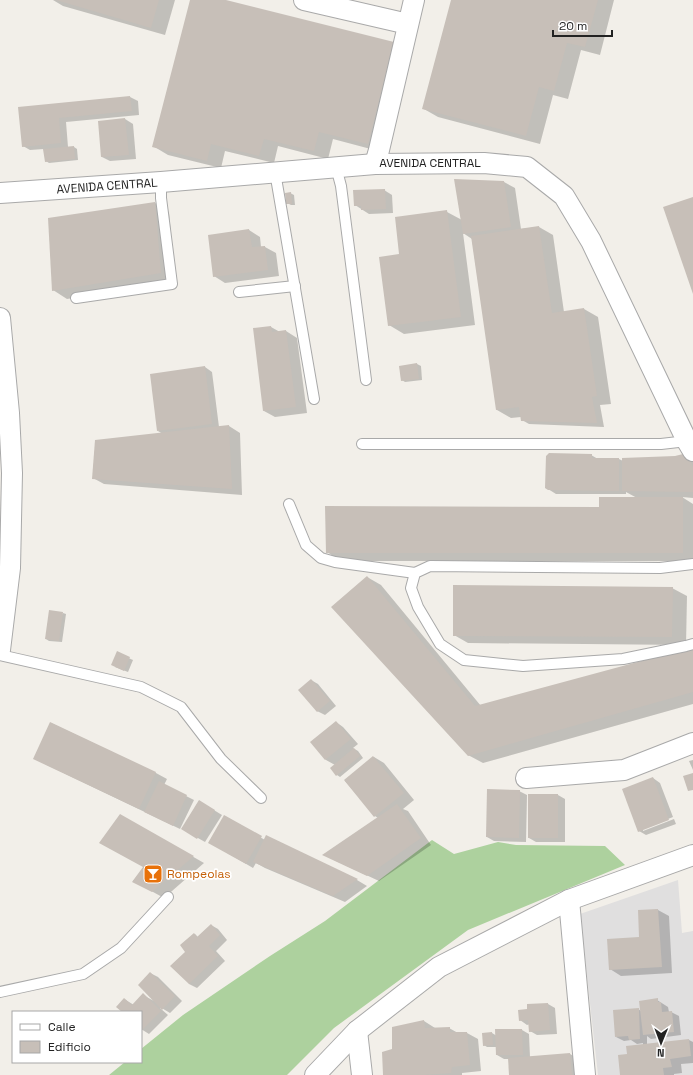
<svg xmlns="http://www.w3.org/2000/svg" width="693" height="1075" font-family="'Space Grotesk',sans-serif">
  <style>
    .residential { fill: #e0dfdf }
    .forest { fill: #add19e }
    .shadow { fill: #0003 }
    .building { fill: #c7bfb8 }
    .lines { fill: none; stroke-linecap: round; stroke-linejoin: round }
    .service-casing { stroke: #a9a9a9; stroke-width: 12 }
    .minor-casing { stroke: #a9a9a9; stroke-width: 22 }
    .service { stroke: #fff; stroke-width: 10 }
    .minor { stroke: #fff; stroke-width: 20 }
    .labels { text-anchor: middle; stroke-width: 3.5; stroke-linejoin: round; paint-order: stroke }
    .street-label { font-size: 12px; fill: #222; stroke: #fff }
    .food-label { font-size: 12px; fill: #c56008; stroke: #fff; text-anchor: start }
  </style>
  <rect width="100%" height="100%" fill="#f2efe9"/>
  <!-- residential -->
  <path class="residential" d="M678,880L682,933L693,931V1075H598L580,914Z"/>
  <!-- forest -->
  <path class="forest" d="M432,840L454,854L498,842L516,845L605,846L625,865L468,930L334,1028L287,1075H109L125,1062H141V1049L183,1015L270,956L325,921Z"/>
  <!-- shadow -->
  <g class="shadow">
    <path d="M53,0H175L165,35L63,6Z"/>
    <path d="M191,0H222L393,43L408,51L382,152L333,139L328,159L278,146L274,163L225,151L221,168L168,155L153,146Z"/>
    <path d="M452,0H614L600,55L581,50L568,99L553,95L540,144L438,117L424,109Z"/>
    <path d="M130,97L138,101L139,115L66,122L68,147H74L77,149L78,160L49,163L46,161L44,149L30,150L23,146L19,108Z"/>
    <path d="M125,119L133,124L136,159L110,161L102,157L100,122Z"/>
    <path d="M455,180L504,182L515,188L521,229L539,227L553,235L564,312L584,309L598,317L611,404L600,405L604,427L529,424L522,420L521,417L511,418L497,410L472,239L463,233L475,325L404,334L389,325L401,255L447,212L462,220Z"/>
    <path d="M384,190L392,195L393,213L369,214L355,205Z"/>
    <path d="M290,193L294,195L295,205H291L287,203Z"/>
    <path d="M155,203L169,212L175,281L67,299L53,290Z"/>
    <path d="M249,230L260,237L261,247H265L276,253L279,276L225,283L214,276Z"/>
    <path d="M271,327L280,332L286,331L297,338L307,413L275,417L264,411Z"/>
    <path d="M417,364L421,366L422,380L405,382L402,380Z"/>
    <path d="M205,367L212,372L219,427L229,426L240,433L242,495L104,484L93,478L163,434L158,431Z"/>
    <path d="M591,455L598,459H619L623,461L693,458V498L682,497L693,504V561H341L327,552L600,508L637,498L626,492V494H556L548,489Z"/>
    <path d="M367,577L381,585L481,706L693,648V704L483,763L468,755Z"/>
    <path d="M672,588L687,596L686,645L468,643L454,635Z"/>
    <path d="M63,613L66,614L62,642L49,641L46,639Z"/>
    <path d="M117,653L133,660L128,672L115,667Z"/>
    <path d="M311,680L318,684L336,706L325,715L317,711Z"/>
    <path d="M336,722L343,727L358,744L353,748L358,751L363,758L340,777L337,775L335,765L326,760L312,742Z"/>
    <path d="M51,723L156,773L167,779L164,785L194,800L180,829L45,764Z"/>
    <path d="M374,757L384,763L414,800L403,809L408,811L431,845L379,881L334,860L378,818L375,816L345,781Z"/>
    <path d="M693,760V770L689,761Z"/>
    <path d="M653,778L660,783L673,817L643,829V831L674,819L676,824L646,835L639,831Z"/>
    <path d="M519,791L527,795L526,842L494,841L487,837Z"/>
    <path d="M558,795L565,799V842H536L529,838Z"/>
    <path d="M199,801L222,815L205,842L182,829Z"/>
    <path d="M120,815L204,863L164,898L133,881L145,867Z"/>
    <path d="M225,816L265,840L267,837L357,880L367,886L345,902L265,868L256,863L253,868L209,842Z"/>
    <path d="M658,910L669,916L672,973L621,976L610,969L640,938L639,911Z"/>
    <path d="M211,925L218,929L227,940L216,951L225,961L197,988L189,984L186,952L195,934L198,937Z"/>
    <path d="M150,973L158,977L182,1001L170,1013L160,1007V1008L168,1015L149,1034L141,1029V1012H123L124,999L134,1005L143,995L154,1001Z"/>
    <path d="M657,1000L668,1007L669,1012H671L679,1016L681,1035L651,1039L647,1036V1045L689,1040L693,1042V1063L681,1064L682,1073L674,1074V1075H621L628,1055L643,1045V1043L637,1044L631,1040L624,1041L616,1037L638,1009L641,1011Z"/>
    <path d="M548,1004L555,1008L557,1034L537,1035L530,1031V1024L527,1025L520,1020L528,1010Z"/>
    <path d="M424,1021L435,1028H449L458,1033H467L478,1039L481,1071L462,1073V1075H384L393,1049Z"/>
    <path d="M522,1030L529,1034L530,1057L570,1054L581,1060L582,1075H510L509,1059H504L497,1055V1047H487L484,1045L492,1033L497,1036Z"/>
  </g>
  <!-- building -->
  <g class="building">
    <path d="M56,0H159L151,28Z"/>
    <path d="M190,0H226L394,42L368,144L319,132L314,151L264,139L259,156L211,144L207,161L152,147Z"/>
    <path d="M451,0H598L585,47L567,43L554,91L539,87L526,136L422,109Z"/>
    <path d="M130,96L132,111L59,118L61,143L22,147L18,107Z"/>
    <path d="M125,118L129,155L101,157L98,121Z"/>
    <path d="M74,146L75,159L45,162L43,149Z"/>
    <path d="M454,179L504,181L511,227L463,234Z"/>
    <path d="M385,189L386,209L361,210V206H354L353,190Z"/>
    <path d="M291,192L292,204H286L285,193Z"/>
    <path d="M693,197V294L663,207Z"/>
    <path d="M155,202L161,273L52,291L48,218Z"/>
    <path d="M447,210L461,317L388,326L379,257L399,254L395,217Z"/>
    <path d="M539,226L552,313L584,308L597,396L592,397L597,423L521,421L519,407L496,410L471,236Z"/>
    <path d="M249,229L252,247L265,246L268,270L213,277L208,235Z"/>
    <path d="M271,326L272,332L286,330L296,407L263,411L253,328Z"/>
    <path d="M417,363L419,379L401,381L399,366Z"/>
    <path d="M205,366L212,424L157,431L150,374Z"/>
    <path d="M229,425L232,489L92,479L95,440Z"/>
    <path d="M549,453L592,454V458H619V491L548,490L545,488L546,456Z"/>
    <path d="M687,453L693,467V492L622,491V458L675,456Z"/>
    <path d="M599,497H683V553H326L325,506L599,507Z"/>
    <path d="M367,576L475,706L693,647V692L468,756L331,607Z"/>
    <path d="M453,585L673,587L672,637L453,636Z"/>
    <path d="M49,610L63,612L59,641L45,639Z"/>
    <path d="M117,651L130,657L124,671L111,665Z"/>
    <path d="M311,679L330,701L317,712L298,690Z"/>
    <path d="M336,721L351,739L325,760L310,742Z"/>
    <path d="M50,722L156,772L139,809L33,759Z"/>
    <path d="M354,748L360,756L336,776L330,768Z"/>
    <path d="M373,756L404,793L374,817L344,780Z"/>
    <path d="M693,773V790L688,791L683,776Z"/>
    <path d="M653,777L669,820L638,832L622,789Z"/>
    <path d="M159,781L187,795L173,826L144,812Z"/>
    <path d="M487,789L520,790L519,838L486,837Z"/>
    <rect x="528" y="794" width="30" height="44"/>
    <path d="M199,800L215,810L197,839L181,829Z"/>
    <path d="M397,804L421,838L367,876L322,855Z"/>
    <path d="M120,814L194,856L152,892L132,882L143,867L99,843Z"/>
    <path d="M224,815L262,836L246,864L208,843Z"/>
    <path d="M266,835L358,879L333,896L253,862Z"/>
    <path d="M658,909L662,967L609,970L607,939L639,937L638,910Z"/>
    <path d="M211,924L220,935L209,946L218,956L189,984L170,966L185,952L180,945L194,933L197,937Z"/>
    <path d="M150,972L175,996L162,1010L138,985Z"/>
    <path d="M143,993L161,1011L141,1031V1012H122L116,1007L124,998L132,1005Z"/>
    <path d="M658,998V1002H661L662,1012L672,1011L674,1032L643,1035L639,1001Z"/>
    <path d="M548,1003L550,1030L529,1032L528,1020L519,1021L518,1010L527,1009V1004Z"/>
    <path d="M639,1008L640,1039L629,1040L628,1036L615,1037L613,1010Z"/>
    <path d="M424,1020L425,1028L450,1027V1032H467L470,1065L452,1067L451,1073L424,1075H383L382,1052L392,1049V1027Z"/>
    <path d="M495,1029H522L523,1055H496Z"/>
    <path d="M492,1032L493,1045L483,1046L482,1033Z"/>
    <path d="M689,1039L691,1056L670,1059L672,1067L663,1068L664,1075H620L618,1055L627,1054L626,1046Z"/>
    <path d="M570,1053L572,1075H509L508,1058Z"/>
  </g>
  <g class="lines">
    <!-- service casing -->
    <g class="service-casing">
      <g id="service">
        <path d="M336,167L341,186L366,380"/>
        <path d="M275,172L314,399"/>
        <path d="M239,292L295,286"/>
        <path d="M76,298L172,284L161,198V182"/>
        <path d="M362,444H661L687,441"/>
        <path d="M289,504L306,545L321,558L335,562L415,573"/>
        <path d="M693,564L660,568L430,566L415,573L411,588L418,607L440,644L464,660L523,666L623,659L686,646L693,644"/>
        <path d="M0,655L141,687L181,707L221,759L261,798"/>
        <path d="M0,992L83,974L121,948L168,897"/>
      </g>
    </g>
    <!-- minor casing -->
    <g class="minor-casing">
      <g id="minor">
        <path d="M304,0L408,24"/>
        <path d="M375,164L379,150L414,0"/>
        <path d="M0,193L161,182L375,164L484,163L527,167L564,196L591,241L687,441L693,451"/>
        <path d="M0,318L9,413L12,473L10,568L0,650"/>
        <path d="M526,778L624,770L693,743"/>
        <path d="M569,900L585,1075"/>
        <path d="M357,1031L362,1075"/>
        <path d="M315,1075L357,1031L439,967L569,900L693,855"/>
      </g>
    </g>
    <!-- service -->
    <use href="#service" class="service"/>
    <!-- minor -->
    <use href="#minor" class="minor"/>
  </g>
  <!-- icons -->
  <defs>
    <g id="bar-square" transform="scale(1)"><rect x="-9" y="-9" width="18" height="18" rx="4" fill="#e8710a" stroke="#fff"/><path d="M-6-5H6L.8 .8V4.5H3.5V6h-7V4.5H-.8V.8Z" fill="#fff"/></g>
  </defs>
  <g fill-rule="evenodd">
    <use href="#bar-square" x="153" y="874"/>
  </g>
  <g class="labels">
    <!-- street labels -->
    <g class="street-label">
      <text x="430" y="167">AVENIDA CENTRAL</text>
      <text transform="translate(107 186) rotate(-4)" y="4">AVENIDA CENTRAL</text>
    </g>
    <!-- food labels -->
    <g class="food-label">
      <text x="167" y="878">Rompeolas</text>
    </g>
  </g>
  <!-- legend -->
  <rect x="12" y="1011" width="130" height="52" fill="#ffffff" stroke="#a7a7a7"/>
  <rect x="20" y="1024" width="20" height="6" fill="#ffffff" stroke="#a7a7a7"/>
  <text x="48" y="1031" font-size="12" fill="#222222">Calle</text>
  <rect x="20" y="1041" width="20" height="12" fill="#c7bfb8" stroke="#a7a7a7"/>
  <text x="48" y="1051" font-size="12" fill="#222222">Edificio</text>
  <!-- north arrow -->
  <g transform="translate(661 1043) rotate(181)" stroke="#ffffff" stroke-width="3" paint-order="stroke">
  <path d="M0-3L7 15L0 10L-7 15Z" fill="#222222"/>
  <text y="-6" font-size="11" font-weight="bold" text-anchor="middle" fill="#222222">N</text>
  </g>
  <!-- scale -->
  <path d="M553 30v6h59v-6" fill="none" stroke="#222222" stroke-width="2"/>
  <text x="559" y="30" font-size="12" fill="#222222" stroke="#ffffff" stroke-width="3" paint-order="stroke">20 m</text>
</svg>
